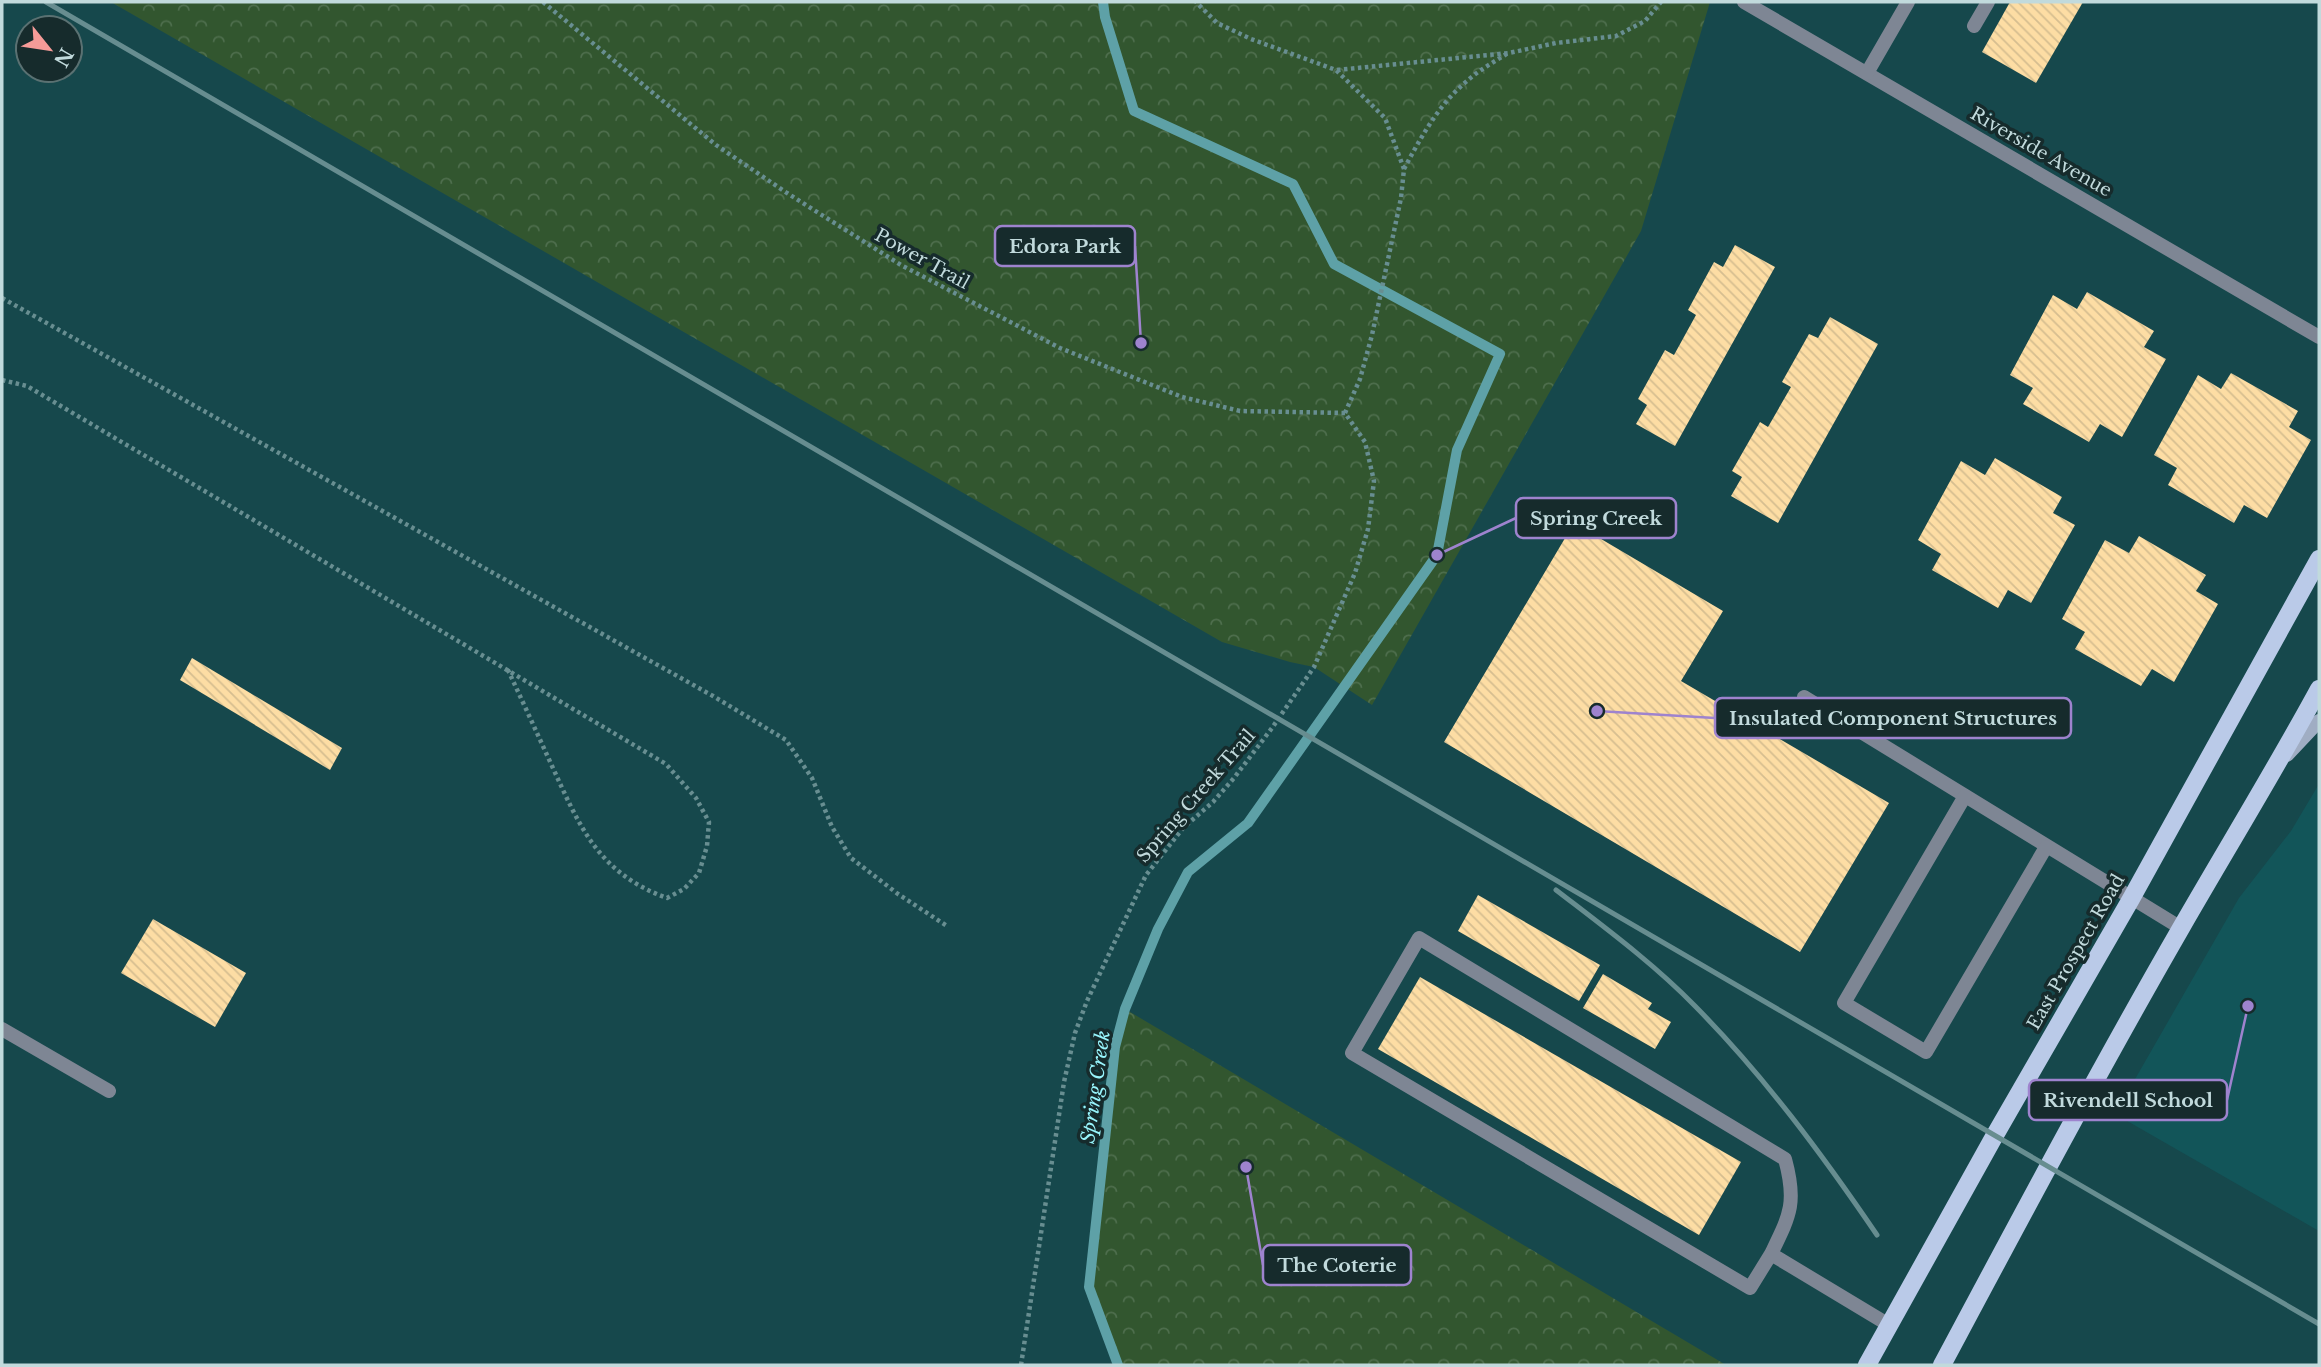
<svg xmlns="http://www.w3.org/2000/svg" width="2321" height="1367" font-family="'Libre Baskerville',serif">
  <style>
    .built { fill: #125559 }
    .park { fill: url(#park-crowns) }
    .lines { fill: none; stroke-linecap: round; stroke-linejoin: round }
    .stream { stroke: #5ea1a7; stroke-width: 10 }
    .building { fill: url(#building-back-hatch) }
    .path { stroke: #688e91; stroke-width: 4.5; stroke-dasharray: 3.5 3.5; stroke-linecap: butt }
    .service { stroke: #7e8694; stroke-width: 14 }
    .minor { stroke: #7e8694; stroke-width: 14 }
    .secondary { stroke: #a0adc3; stroke-width: 14 }
    .primary { stroke: #bacae8; stroke-width: 18 }
    .rail { stroke: #678d90; stroke-width: 5 }
    .labels { text-anchor: middle; stroke-width: 7; stroke-linejoin: round; paint-order: stroke }
    .street-label { font-size: 18px; fill: #c1dadc; stroke: #162b2c }
    .water-label { font-size: 19px; font-style: italic; fill: #98f5fc; stroke: #162b2c }
    .leader { fill: none; stroke: #9e83ce; stroke-width: 2.5 }
    .callout-dot { fill: #9e83ce; stroke: #162b2c; stroke-width: 2.5 }
    .callout { fill: #162b2c; stroke: #9e83ce; stroke-width: 2.5 }
    .callout-label { font-size: 19px; text-anchor: middle; font-weight: bold; fill: #c1dadc }
  </style>
  <defs>
    <pattern id="park-crowns" width="20" height="18" patternUnits="userSpaceOnUse" patternTransform="scale(1.75)"><rect width="20" height="18" fill="#32562f"/><path d="M2 6a3 3 0 1 1 6 0M12 15a3 3 0 1 1 6 0" fill="none" stroke="#4e6e4d"/></pattern>
    <pattern id="building-back-hatch" width="6" height="6" patternUnits="userSpaceOnUse" patternTransform="scale(1.75)"><rect width="6" height="6" fill="#fddda4"/><path d="M-1 5l2 2M0 0l6 6M5-1l2 2" fill="none" stroke="#d6be90"/></pattern>
  </defs>
  <rect width="100%" height="100%" fill="#16484c"/>
  <!-- built -->
  <path class="built" d="M2319,784V1231L2115,1114L2239,898L2291,831Z"/>
  <!-- park -->
  <g class="park">
    <path d="M111,2H1710L1641,231L1372,705L1314,667L1290,662L1222,642Z"/>
    <path d="M1125,1009L1726,1365H1118L1089,1287L1115,1047Z"/>
  </g>
  <g class="lines">
    <!-- stream -->
    <path class="stream" d="M1103,2L1105,17L1134,111L1293,184L1334,264L1500,354L1457,450L1437,555L1248,823L1188,872L1158,929L1125,1009L1115,1047L1089,1287L1118,1365"/>
  </g>
  <!-- building -->
  <g class="building">
    <path d="M2010,2H2083L2036,83L1982,52Z"/>
    <path d="M1735,245L1775,267L1675,446L1636,424L1647,405L1638,399L1665,350L1674,355L1696,315L1688,310L1714,262L1723,267Z"/>
    <path d="M2087,292L2154,331L2144,347L2166,359L2122,437L2100,424L2089,442L2023,404L2033,388L2010,375L2053,295L2077,309Z"/>
    <path d="M1830,317L1878,344L1778,523L1731,496L1742,477L1732,471L1760,422L1768,427L1791,387L1782,382L1809,334L1818,338Z"/>
    <path d="M2231,373L2298,411L2289,427L2311,440L2267,518L2244,505L2234,523L2168,485L2177,468L2154,455L2198,375L2221,389Z"/>
    <path d="M1995,458L2062,497L2053,513L2075,525L2031,603L2008,590L1998,608L1932,570L1941,554L1918,540L1961,461L1985,475Z"/>
    <path d="M1574,523L1723,611L1681,681L1889,803L1800,952L1444,742Z"/>
    <path d="M2139,536L2206,575L2196,591L2218,604L2174,682L2152,669L2141,686L2075,649L2085,632L2062,619L2105,540L2129,553Z"/>
    <path d="M192,658L342,748L330,770L180,680Z"/>
    <path d="M1478,895L1600,965L1579,1001L1458,931Z"/>
    <path d="M153,919L246,973L215,1027L121,973Z"/>
    <path d="M1603,974L1652,1003L1648,1009L1671,1022L1655,1049L1583,1008Z"/>
    <path d="M1420,977L1741,1162L1699,1235L1378,1049Z"/>
  </g>
  <g class="lines">
    <!-- path -->
    <g class="path">
      <path d="M543,2L716,145L787,193L901,265L1060,348L1182,397L1240,411L1345,413"/>
      <path d="M1337,70L1509,53L1556,43L1616,36L1645,21L1661,2"/>
      <path d="M1404,169C1421,137 1439,104 1467,81C1479,70 1494,62 1508,53"/>
      <path d="M2,298L713,696L786,740L812,778L832,827L851,858L898,894L947,926"/>
      <path d="M2,380L27,386L666,764L696,798L709,822L707,846L699,873L684,889L667,898C598,873 580,827 552,766C537,733 522,700 507,668"/>
      <path d="M1021,1365L1064,1082L1075,1033L1087,1001L1146,875L1183,828L1213,802L1234,778L1272,728L1314,667L1355,573L1368,529L1374,481L1365,442L1345,413L1360,379L1372,335L1401,198L1404,169L1385,118L1336,70L1251,39L1217,23L1196,2"/>
    </g>
    <!-- service -->
    <g class="service">
      <path d="M1974,26L1988,2"/>
      <path d="M1804,697L2181,928"/>
      <path d="M1965,796L1844,1003L1926,1052L2046,847"/>
      <path d="M2,1029L109,1091"/>
      <path d="M1771,1254C1790,1215 1797,1203 1785,1159L1419,938L1352,1053L1750,1288L1771,1254L1889,1325"/>
    </g>
    <!-- minor -->
    <g class="minor">
      <path d="M1744,2L2319,337"/>
      <path d="M1867,73L1908,2"/>
    </g>
    <!-- secondary -->
    <path class="secondary" d="M2287,755L2319,721"/>
    <!-- primary -->
    <g class="primary">
      <path d="M1867,1365L1995,1135L2131,899L2319,559"/>
      <path d="M1942,1365C2020,1219 2098,1072 2181,928C2227,848 2275,770 2319,689"/>
    </g>
    <!-- rail -->
    <g class="rail">
      <path d="M46,2L2319,1324"/>
      <path d="M1556,890C1604,927 1653,963 1695,1006C1764,1076 1822,1154 1877,1235"/>
    </g>
  </g>
  <g class="labels">
    <!-- street labels -->
    <g class="street-label">
      <text transform="translate(2041 152) rotate(30)" y="6">Riverside Avenue</text>
      <text transform="translate(922 259) rotate(29)" y="6">Power Trail</text>
      <text transform="translate(1196 796) rotate(-49)" y="6">Spring Creek Trail</text>
      <text transform="translate(2076 952) rotate(-60)" y="6">East Prospect Road</text>
    </g>
    <!-- water labels -->
    <g class="water-label">
      <text transform="translate(1095 1087) rotate(-82)" y="7">Spring Creek</text>
    </g>
  </g>
  <!-- callouts -->
  <path class="leader" d="M1141 343L1135 246M1437 555L1516 518M1597 711L1715 718M2248 1006L2227 1100M1246 1167L1263 1265"/>
  <g class="callout-dot">
    <circle cx="1141" cy="343" r="7"/>
    <circle cx="1437" cy="555" r="7"/>
    <circle cx="1597" cy="711" r="7"/>
    <circle cx="2248" cy="1006" r="7"/>
    <circle cx="1246" cy="1167" r="7"/>
  </g>
  <g class="callout">
    <rect x="995" y="226" width="140" height="40" rx="7"/>
    <rect x="1516" y="498" width="160" height="40" rx="7"/>
    <rect x="1715" y="698" width="356" height="40" rx="7"/>
    <rect x="2029" y="1080" width="198" height="40" rx="7"/>
    <rect x="1263" y="1245" width="148" height="40" rx="7"/>
  </g>
  <g class="callout-label">
    <text x="1065" y="253">Edora Park</text>
    <text x="1596" y="525">Spring Creek</text>
    <text x="1893" y="725">Insulated Component Structures</text>
    <text x="2128" y="1107">Rivendell School</text>
    <text x="1337" y="1272">The Coterie</text>
  </g>
  <!-- border -->
  <rect width="2321" height="1367" fill="none" stroke="#c1dadc" stroke-width="7"/>
  <!-- north arrow -->
  <g transform="translate(49 49) rotate(120)"><circle r="33" fill="#162b2c" stroke="#5a7172" stroke-width="2"/>
  <path d="M0-5L12 26L0 18L-12 26Z" fill="#f59b98"/>
  <text y="-10" font-size="19" font-weight="bold" text-anchor="middle" fill="#c1dadc">N</text>
  </g>
</svg>
